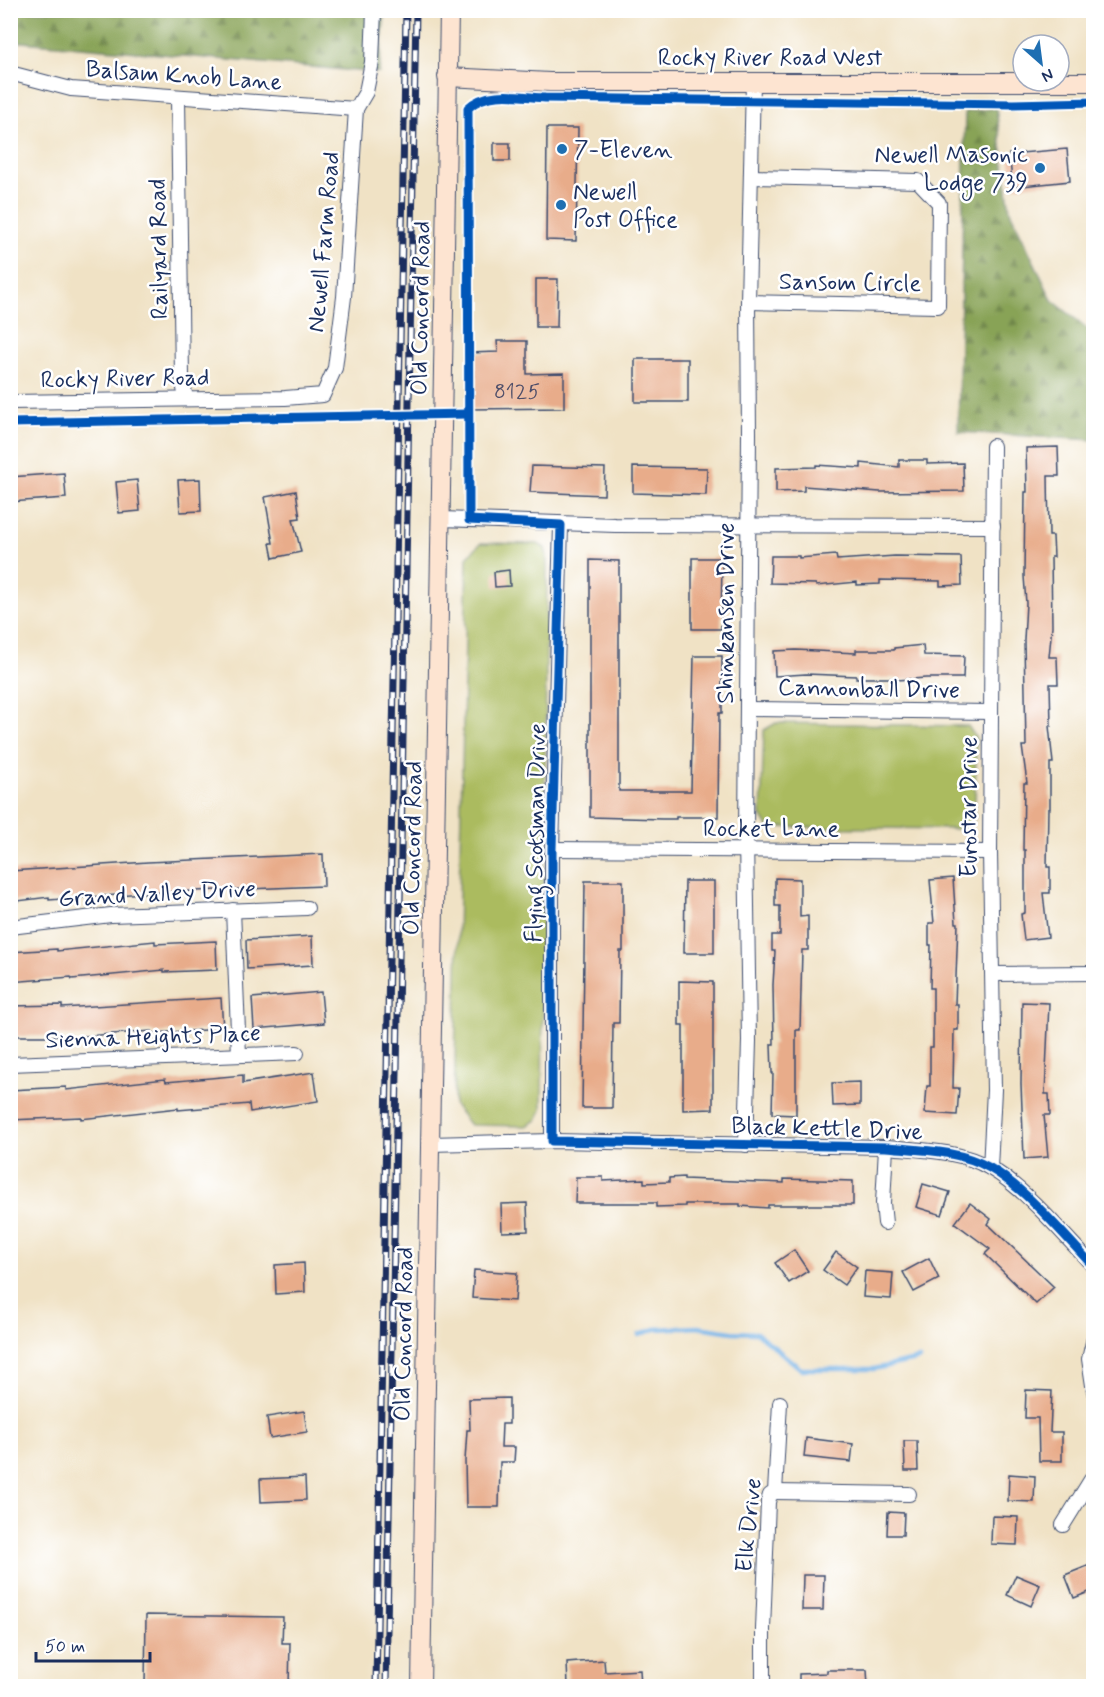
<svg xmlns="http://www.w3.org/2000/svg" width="1104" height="1697" font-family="Mynerve,sans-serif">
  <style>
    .green { fill: #abbb5f; stroke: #63755e; stroke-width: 1.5 }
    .forest { fill: url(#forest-firs); stroke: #52695a; stroke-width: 1.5 }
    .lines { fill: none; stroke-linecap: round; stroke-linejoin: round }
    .stream { stroke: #74b2e6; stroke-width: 4.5 }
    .building { fill: #e8ac8a }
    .street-casing { stroke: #3b4a6d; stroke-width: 16 }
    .secondary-casing { stroke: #3b4a6d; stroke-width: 20 }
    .street { stroke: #fff; stroke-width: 14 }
    .secondary { stroke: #fde4d1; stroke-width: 18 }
    .rail-casing { stroke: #1b2f5e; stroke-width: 7 }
    .rail { stroke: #fff; stroke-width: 4.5; stroke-dasharray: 14; stroke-linecap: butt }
    .cycleway-casing { stroke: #fff; stroke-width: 13 }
    .cycleway { stroke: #0057b8; stroke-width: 9 }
    .poi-dot { fill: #1f6fb2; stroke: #fff; stroke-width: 2 }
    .labels { text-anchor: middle; stroke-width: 5; stroke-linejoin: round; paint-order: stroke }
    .number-label { font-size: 21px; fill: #4e4e69 }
    .street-label { font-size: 24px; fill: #1b2f5e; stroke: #fff }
    .poi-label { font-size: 24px; fill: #1b2f5e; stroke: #fff; text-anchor: start }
  </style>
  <defs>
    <pattern id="forest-firs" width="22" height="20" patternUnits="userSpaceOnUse" patternTransform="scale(1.5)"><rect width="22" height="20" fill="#88a356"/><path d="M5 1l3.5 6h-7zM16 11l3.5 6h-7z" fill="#6e854a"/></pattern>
  </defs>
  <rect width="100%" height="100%" fill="#fff"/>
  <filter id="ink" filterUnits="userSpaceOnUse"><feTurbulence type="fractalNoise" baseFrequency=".0167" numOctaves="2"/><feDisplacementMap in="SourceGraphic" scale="12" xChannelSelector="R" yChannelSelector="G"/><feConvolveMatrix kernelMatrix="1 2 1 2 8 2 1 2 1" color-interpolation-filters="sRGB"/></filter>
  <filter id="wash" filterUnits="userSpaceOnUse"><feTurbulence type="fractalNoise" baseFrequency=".008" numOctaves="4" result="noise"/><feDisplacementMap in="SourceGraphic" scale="24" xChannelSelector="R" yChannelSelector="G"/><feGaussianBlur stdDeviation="1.35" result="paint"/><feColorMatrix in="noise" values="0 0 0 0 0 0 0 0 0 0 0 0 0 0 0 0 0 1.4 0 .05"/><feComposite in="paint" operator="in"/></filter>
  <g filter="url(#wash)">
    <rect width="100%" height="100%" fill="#f0e2c5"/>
    <!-- green -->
    <g class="green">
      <path d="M481,543L538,544L545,548L547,556L542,1110L537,1120L527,1126L470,1125L454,1105L467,557Z"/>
      <path d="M776,723L968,726L976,738L975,818L967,829L768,827L761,815L764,730Z"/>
    </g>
    <!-- forest -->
    <g class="forest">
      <path d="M10,11H385L379,73L11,41Z"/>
      <path d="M996,108L1010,211L1052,300L1093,333V440L958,432L965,112Z"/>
    </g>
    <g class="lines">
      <!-- stream -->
      <path class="stream" d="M639,1335L655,1329L698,1327L732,1332L757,1333L801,1369H874L920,1359"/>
    </g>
    <g id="blocks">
      <!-- building -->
      <g class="building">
        <path d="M547,128H578L576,241L546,240Z"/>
        <rect x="494" y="143" width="16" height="18"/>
        <path d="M1067,149L1070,181L1013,187L1009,154Z"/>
        <path d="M536,279H558L557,327H536Z"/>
        <path d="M497,341H527V374L564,373V408L469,409V353L498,352Z"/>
        <rect x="635" y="359" width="53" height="43"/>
        <path d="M1058,447L1059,476H1048L1049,536H1053L1054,557H1051L1052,626L1049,657H1057L1058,684H1050L1051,726H1049L1053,763H1050V809H1048L1047,867H1050V893H1043L1048,937L1024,940L1021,914L1025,913V850H1023L1024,783H1027L1022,746H1026L1024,640L1026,603L1024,576L1025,492H1027L1026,448Z"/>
        <path d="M899,460H927V464L963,463L964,491L880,492L804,486V491L776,492V468L816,467V465L861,468V463L899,467Z"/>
        <path d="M532,466L605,468L604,495L530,492Z"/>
        <path d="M633,467L707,468L706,495L633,493Z"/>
        <path d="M64,473L66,498L10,502V477Z"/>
        <path d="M200,479L201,511L180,512L178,480Z"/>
        <path d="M137,480L140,511L119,513L116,482Z"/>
        <path d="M296,491L300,518L293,519L301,552L273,558L270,543H273L265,497Z"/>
        <path d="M836,555L837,560L895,556L961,557L962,585L940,586V581L880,580V584L857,585V582L816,586V584L770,583L771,556H799V558Z"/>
        <path d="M692,558H722L721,629H692Z"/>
        <path d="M590,560L619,561V791H691L694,656H722V713H719L718,817H676V819H662L590,817Z"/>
        <path d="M509,570L510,586L495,587L494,572Z"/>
        <path d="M923,645L924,655L964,656L963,678H926L897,680V678H856V676L806,674L775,676L774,651L796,650L856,653V650H894V648Z"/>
        <path d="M323,854L324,886L144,893L49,900V897L10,902V871L148,862Z"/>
        <path d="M775,878L800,879V917L808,916V950H802L800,1030H796V1115L772,1114L773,1073H772L771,1044H774L773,985L775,951H772V935H780V906H775Z"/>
        <path d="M953,878L956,923H958L955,1004H958V1030H954L953,1088H959L957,1115L925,1113L927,1086H930V1047H933V988H930L931,945H929V923H934L930,880Z"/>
        <path d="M585,881H623V951H620L619,1023H613L612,1108H582Z"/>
        <path d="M685,881H714V953H684Z"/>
        <path d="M312,936L313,965L247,969L246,940Z"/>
        <path d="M155,941V944L216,941L217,970L164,972V970L72,979L71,977L10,982V952L57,949V951Z"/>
        <path d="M679,981L713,982V1109L683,1110V1025H679Z"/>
        <path d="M321,992L324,1023L254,1029L252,998Z"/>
        <path d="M221,998L223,1029L153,1033L152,1031L73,1037V1036H10V1006L62,1005V1008Z"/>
        <path d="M1022,1002L1049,1003L1045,1094H1049L1050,1115H1044L1048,1157L1024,1159L1021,1084Z"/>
        <path d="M314,1072L318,1101L250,1112L249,1104L178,1110V1108L81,1119V1117L10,1120V1090L66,1087V1090L165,1079L166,1082L243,1075V1083Z"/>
        <path d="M860,1082V1105L833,1106L832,1083Z"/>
        <path d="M576,1177H603V1181L644,1179V1183L669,1182V1178L684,1177V1179L784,1183V1179L853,1181V1205H768V1208L740,1206V1204H685V1206L656,1207V1203H575Z"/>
        <path d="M923,1184L950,1192L942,1215L916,1207Z"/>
        <path d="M527,1203L528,1231L502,1232L501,1204Z"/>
        <path d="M970,1203L991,1219L988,1224L1054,1287L1036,1304L985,1254L990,1249L955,1223Z"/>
        <path d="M794,1250L808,1271L789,1283L775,1263Z"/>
        <path d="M836,1252L857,1267L844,1285L823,1270Z"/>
        <path d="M929,1258L939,1279L914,1292L903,1272Z"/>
        <path d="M304,1263L305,1292L276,1294L275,1265Z"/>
        <path d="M474,1270L517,1273L515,1301L472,1298Z"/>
        <path d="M865,1271L893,1273L891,1299L863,1297Z"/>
        <path d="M1026,1390L1052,1391L1050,1432H1062V1461H1039L1038,1418H1025Z"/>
        <path d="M509,1398V1424H502L501,1447H515L514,1462H500L499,1507H466L465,1461L467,1430H470L469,1399Z"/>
        <path d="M304,1411L307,1432L270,1438L267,1417Z"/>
        <path d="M806,1438L853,1444L851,1462L804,1457Z"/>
        <path d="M904,1441H917L918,1471H905Z"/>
        <path d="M1009,1474L1035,1476L1034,1502L1008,1501Z"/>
        <path d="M305,1477L306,1500L261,1502L260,1479Z"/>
        <path d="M888,1512L904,1513L903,1535H887Z"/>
        <path d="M992,1516L1018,1517L1017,1545L991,1544Z"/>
        <path d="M1090,1565L1094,1573V1590L1074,1598L1065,1575Z"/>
        <path d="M803,1575H824L823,1610H802Z"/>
        <path d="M1016,1575L1040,1585L1031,1606L1007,1595Z"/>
        <path d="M146,1615L283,1617L282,1643H290L289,1686H145Z"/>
        <path d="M604,1660L605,1672L640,1670L641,1686H568L567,1663Z"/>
        <path d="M827,1670H867L868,1686H799V1674L827,1673Z"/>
      </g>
    </g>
  </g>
  <g filter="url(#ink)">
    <use href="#blocks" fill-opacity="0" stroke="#3b4a6d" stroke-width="1.5"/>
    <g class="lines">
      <!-- street casing -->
      <g class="street-casing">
        <g id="street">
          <path d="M10,73L71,89L356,109"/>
          <path d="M178,98L182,377L186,399"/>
          <path d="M748,302L938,306L939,203L918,181L751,177"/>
          <path d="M10,402L285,398L323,395L335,368L344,297L356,109L366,92L372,62L374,10"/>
          <path d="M441,519L615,525L993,526"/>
          <path d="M747,709L990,712"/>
          <path d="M552,849L990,852"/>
          <path d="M233,910L239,1055"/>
          <path d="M10,927L111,915L307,908"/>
          <path d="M993,974L1094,973"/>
          <path d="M10,1064L297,1053"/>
          <path d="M552,1141V849L561,525"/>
          <path d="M430,1144L552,1141L886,1147C920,1150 959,1150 990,1168C1025,1188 1065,1236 1094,1267"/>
          <path d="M746,1145L749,1041L746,837L749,434L748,302L753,81"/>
          <path d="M990,1168L994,1090L990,852L993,446"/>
          <path d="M885,1223L883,1203L886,1147"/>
          <path d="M1094,1338L1089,1359L1094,1392"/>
          <path d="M775,1492L909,1494"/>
          <path d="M1063,1525L1094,1475"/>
          <path d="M763,1686V1629L768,1502L770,1495L775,1492L780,1403"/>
        </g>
      </g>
      <!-- secondary casing -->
      <g class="secondary-casing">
        <g id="secondary">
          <path d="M447,77L550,82H1094"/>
          <path d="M421,1686L449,10"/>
        </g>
      </g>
      <!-- street -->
      <use href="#street" class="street"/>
      <!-- secondary -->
      <use href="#secondary" class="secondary"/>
      <!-- rail casing -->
      <g class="rail-casing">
        <g id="rail">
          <path d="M376,1686L406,10"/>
          <path d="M386,1686L416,10"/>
        </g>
      </g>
      <!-- rail -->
      <use href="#rail" class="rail"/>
      <!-- cycleway casing -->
      <g class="cycleway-casing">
        <g id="cycleway">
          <path d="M1094,102L1013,104L545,98C521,97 487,89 468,108L469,520L561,525L552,849V1141L886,1147C920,1150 959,1150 990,1168C1025,1188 1065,1236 1094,1267"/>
          <path d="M10,423L468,414"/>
        </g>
      </g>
      <!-- cycleway -->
      <use href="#cycleway" class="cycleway"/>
    </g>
  </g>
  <!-- markers -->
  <g class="poi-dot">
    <circle cx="562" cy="149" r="6"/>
    <circle cx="1040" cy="168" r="6"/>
    <circle cx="561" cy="205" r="6"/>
  </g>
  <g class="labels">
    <!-- number labels -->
    <g class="number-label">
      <text x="517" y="398">8125</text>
    </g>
    <!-- street labels -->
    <g class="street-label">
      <text x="770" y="65">Rocky River Road West</text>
      <text transform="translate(184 75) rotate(4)" y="8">Balsam Knob Lane</text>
      <text transform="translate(323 242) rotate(-85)" y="8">Newell Farm Road</text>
      <text transform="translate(158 249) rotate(-91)" y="8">Railyard Road</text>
      <text transform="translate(850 282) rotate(1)" y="8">Sansom Circle</text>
      <text transform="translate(420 308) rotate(-89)" y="8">Old Concord Road</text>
      <text transform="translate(125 378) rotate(-1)" y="8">Rocky River Road</text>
      <text transform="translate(725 613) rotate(-90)" y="8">Shinkansen Drive</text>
      <text transform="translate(869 688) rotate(1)" y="8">Cannonball Drive</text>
      <text transform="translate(968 807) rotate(-90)" y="8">Eurostar Drive</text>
      <text x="771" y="836">Rocket Lane</text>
      <text transform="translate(535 833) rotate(-89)" y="8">Flying Scotsman Drive</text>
      <text transform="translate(412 848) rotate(-89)" y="8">Old Concord Road</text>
      <text transform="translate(157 893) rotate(-3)" y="8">Grand Valley Drive</text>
      <text transform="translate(153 1036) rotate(-2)" y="8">Sienna Heights Place</text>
      <text transform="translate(827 1128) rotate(2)" y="8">Black Kettle Drive</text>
      <text transform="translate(403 1334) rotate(-89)" y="8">Old Concord Road</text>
      <text transform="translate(748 1525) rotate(-84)" y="8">Elk Drive</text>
    </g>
    <!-- poi labels -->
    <g class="poi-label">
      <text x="574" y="157">7-Eleven</text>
      <text x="1028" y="162" text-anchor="end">Newell Masonic<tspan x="1028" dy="28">Lodge 739</tspan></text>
      <text x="573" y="199">Newell<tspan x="573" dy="28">Post Office</tspan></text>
    </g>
  </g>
  <!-- margin -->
  <rect width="1104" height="1697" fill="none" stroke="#fff" stroke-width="36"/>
  <!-- north arrow -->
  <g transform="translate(1041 63) rotate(152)"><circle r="28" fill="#ffffff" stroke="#a4acbf" stroke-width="1.5"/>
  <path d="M0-4.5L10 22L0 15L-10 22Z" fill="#1f6fb2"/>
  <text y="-9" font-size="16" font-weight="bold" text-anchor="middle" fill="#1b2f5e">N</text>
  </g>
  <!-- scale -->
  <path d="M36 1652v9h114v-9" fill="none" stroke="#1b2f5e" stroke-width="3"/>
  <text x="45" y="1652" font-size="18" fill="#1b2f5e" stroke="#ffffff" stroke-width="4.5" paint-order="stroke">50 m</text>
</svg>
